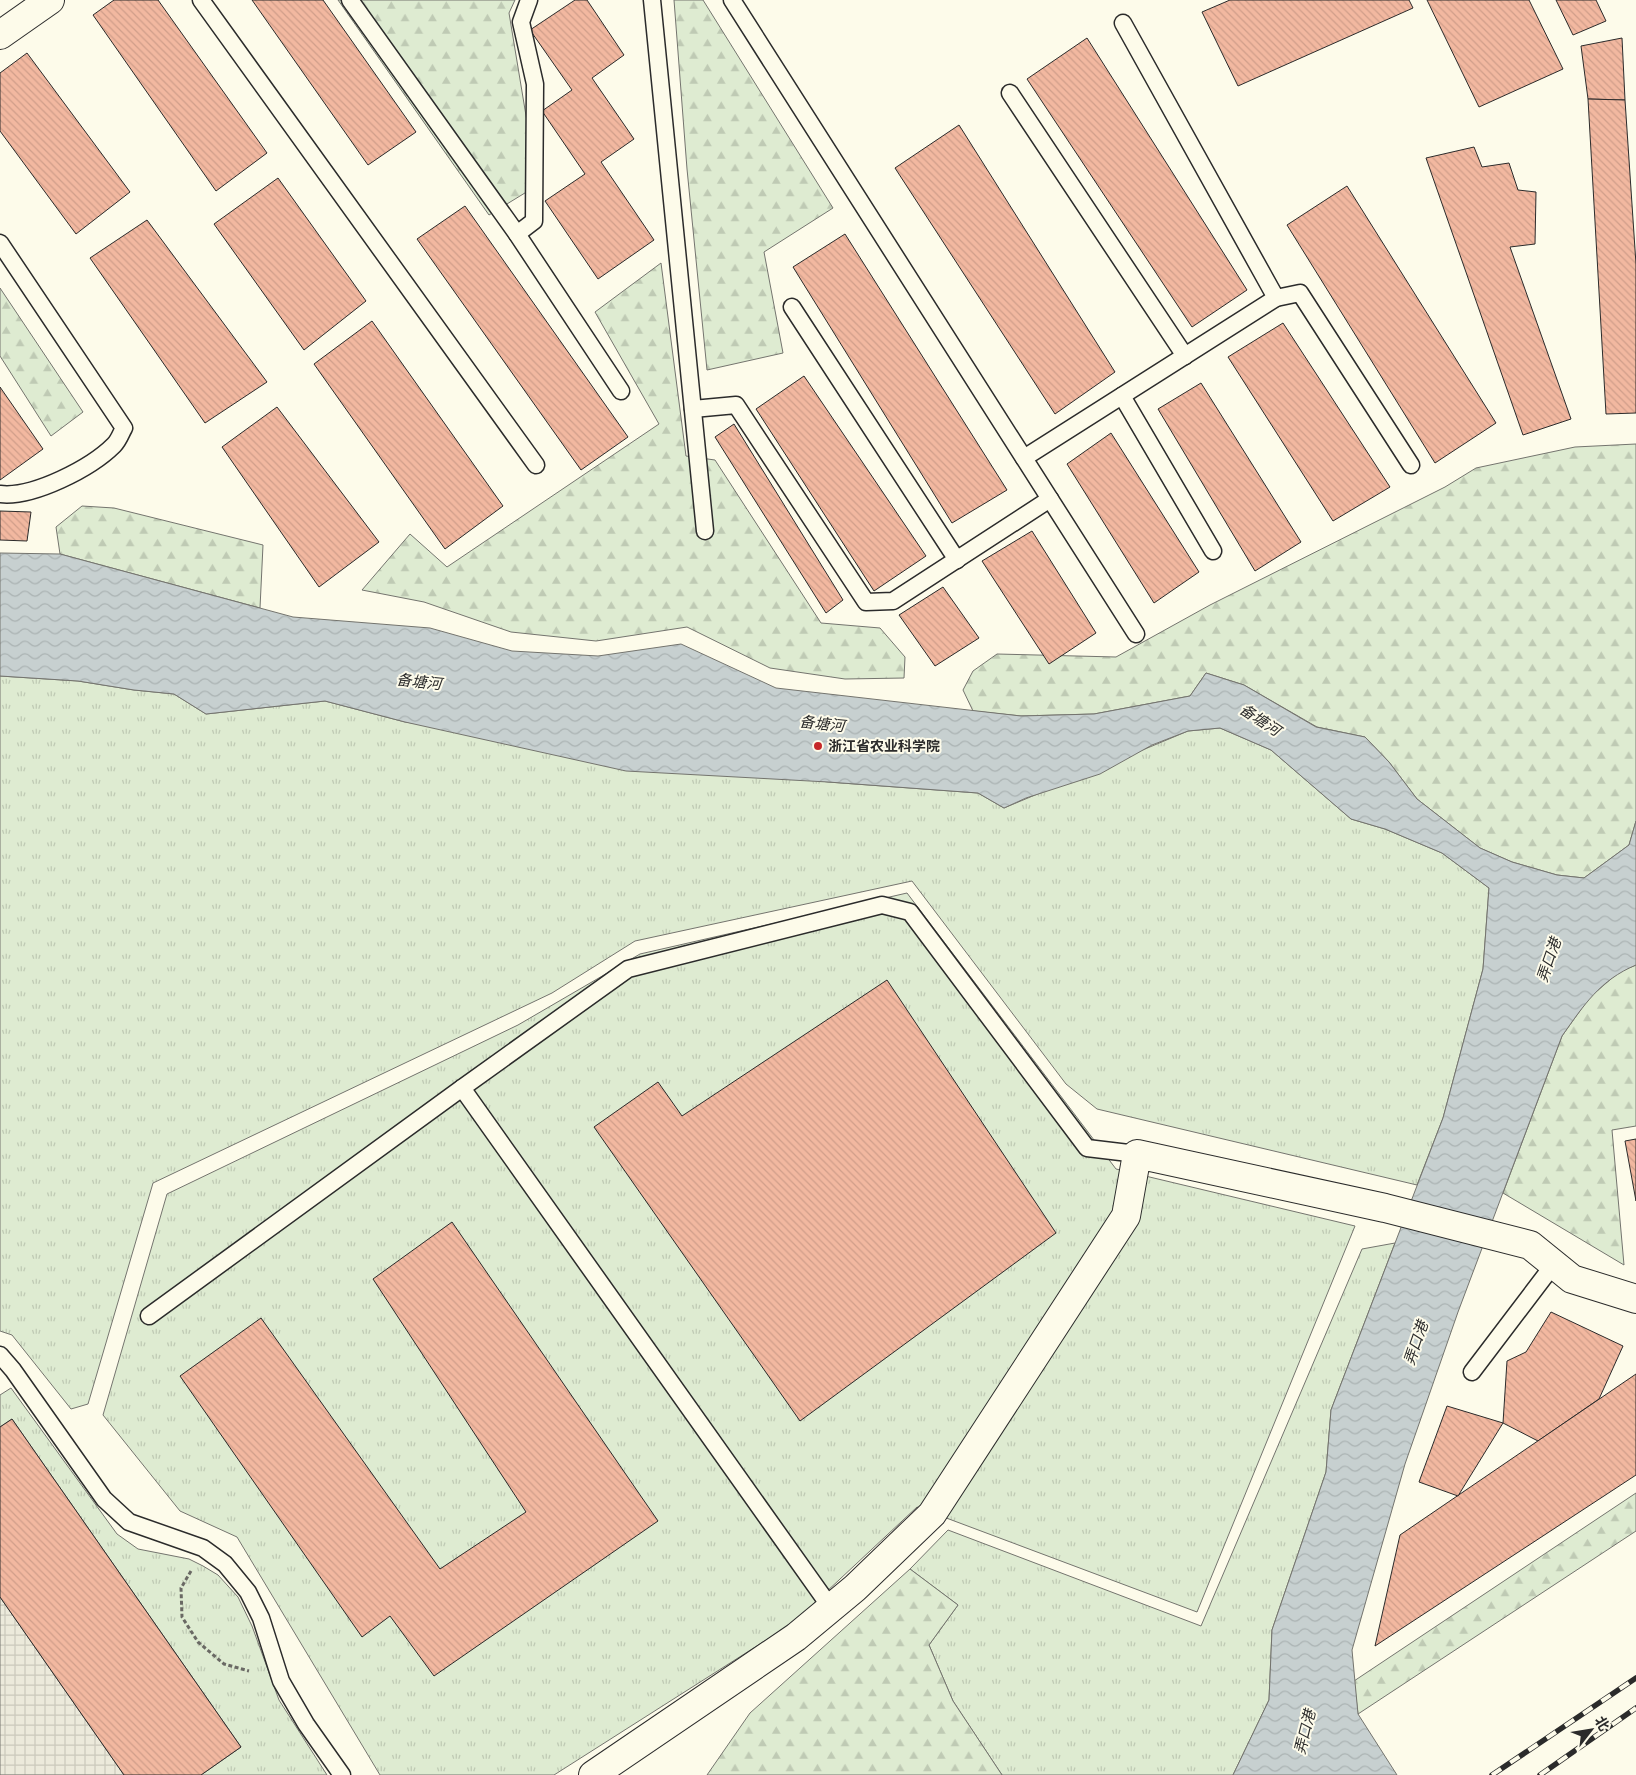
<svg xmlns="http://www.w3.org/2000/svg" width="1636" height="1775" font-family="'PT Sans Narrow','Noto Sans SC',sans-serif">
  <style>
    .grass { fill: url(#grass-tufts); stroke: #74746e }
    .forest { fill: url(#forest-firs); stroke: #74746e }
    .plaza { fill: url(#plaza-grid); stroke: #74746e }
    .water { fill: url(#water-waves); stroke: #74746e }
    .building { fill: url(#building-back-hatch); stroke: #2b2b2b }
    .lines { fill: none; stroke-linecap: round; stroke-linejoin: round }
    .lane-casing { stroke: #2b2b2b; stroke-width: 19 }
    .street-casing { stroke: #2b2b2b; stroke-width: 30 }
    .path { stroke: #6a6964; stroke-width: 3; stroke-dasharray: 4 2.5; stroke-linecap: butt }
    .lane { stroke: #fdfbea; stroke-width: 16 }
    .street { stroke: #fdfbea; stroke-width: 28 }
    .rail-casing { stroke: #2b2b2b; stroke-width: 5.5 }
    .rail { stroke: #fdfbea; stroke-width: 4; stroke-dasharray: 11; stroke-linecap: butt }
    .poi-dot { fill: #c62828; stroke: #fdfbea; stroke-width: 2 }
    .labels { text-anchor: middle; stroke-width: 4; stroke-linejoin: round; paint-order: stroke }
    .poi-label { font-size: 14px; font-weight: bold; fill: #2b2b2b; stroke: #fdfbea; text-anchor: start }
    .water-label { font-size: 15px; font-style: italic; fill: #2b2b2b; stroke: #fdfbea }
  </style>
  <defs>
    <pattern id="grass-tufts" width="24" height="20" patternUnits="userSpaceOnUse" patternTransform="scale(1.25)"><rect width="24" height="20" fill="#deebd1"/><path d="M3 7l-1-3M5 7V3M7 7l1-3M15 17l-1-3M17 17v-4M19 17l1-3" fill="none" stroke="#bfcab4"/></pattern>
    <pattern id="forest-firs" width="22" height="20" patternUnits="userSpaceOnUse" patternTransform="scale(1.25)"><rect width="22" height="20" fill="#deebd1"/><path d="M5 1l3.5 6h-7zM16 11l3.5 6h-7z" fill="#bfcab4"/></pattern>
    <pattern id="plaza-grid" width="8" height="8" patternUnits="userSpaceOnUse" patternTransform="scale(1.25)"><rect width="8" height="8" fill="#eceadb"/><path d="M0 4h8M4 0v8" fill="none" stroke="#cbc9bc"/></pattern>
    <pattern id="water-waves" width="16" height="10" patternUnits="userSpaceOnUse" patternTransform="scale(1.25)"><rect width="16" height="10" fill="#c7d0d0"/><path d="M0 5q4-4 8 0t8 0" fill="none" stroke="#abb3b3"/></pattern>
    <pattern id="building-back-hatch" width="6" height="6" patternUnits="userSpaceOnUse" patternTransform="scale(1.25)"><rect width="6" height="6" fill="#f2b8a0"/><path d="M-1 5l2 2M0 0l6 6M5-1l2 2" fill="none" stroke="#d09e8a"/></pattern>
  </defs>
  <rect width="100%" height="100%" fill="#fdfbea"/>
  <!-- grass -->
  <g class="grass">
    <path d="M0,676L78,681L134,690L174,694L206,714L325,701L405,722L828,782L978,793L1004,808L1188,731L1220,728L1271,750L1351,819L1385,829L1442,853L1489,888L1483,969L1443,1118L1417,1185L1097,1109L1066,1084L912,881L635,941L552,993L153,1183L88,1404L71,1409L12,1335L0,1331Z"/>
    <path d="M907,893L1116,1169L1355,1226L1197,1612L917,1507L793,1623L554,1775H380L237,1537L180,1511L103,1415L167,1194L518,1025L640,954Z"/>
    <path d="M1395,1243L1331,1410L1326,1472L1272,1630L1269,1700L1233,1775H1002L953,1701L929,1645L958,1605L910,1569L948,1530L1201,1626L1362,1249Z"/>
    <path d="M11,1388L117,1534L138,1549L189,1559L203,1566L218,1575L238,1597L252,1626L279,1700L327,1775H201L241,1747L12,1419L0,1427V1395Z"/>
  </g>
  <!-- forest -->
  <g class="forest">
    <path d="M338,0H515L509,13L534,164L533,188L489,215Z"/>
    <path d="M674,0H703L833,208L764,252L783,353L707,370L687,169Z"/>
    <path d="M661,263L686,456L715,460L821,623L880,628L905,657L904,678L845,679L770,668L687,627L596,641L511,632L424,602L362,590L410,534L447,567L659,424L595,312Z"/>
    <path d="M0,288L83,412L51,436L0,356Z"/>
    <path d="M1636,444V821L1629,845L1584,878L1557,875L1512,862L1480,848L1417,799L1389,762L1365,737L1317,727L1244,685L1206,673L1190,696L1094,714L1021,716L973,711L963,690L973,671L997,654L1116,657L1210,605L1445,487L1476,468L1575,447Z"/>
    <path d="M82,506L114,508L263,545L260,608L60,554L56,527Z"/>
    <path d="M1636,965V1126L1612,1130L1624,1265L1503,1193L1562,1036L1589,998L1619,972Z"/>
    <path d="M1636,1493V1531L1358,1714L1354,1681Z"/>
    <path d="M910,1569L958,1605L929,1645L953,1701L1002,1775H707L750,1713Z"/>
  </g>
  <!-- plaza -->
  <path class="plaza" d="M0,1597L124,1775H0Z"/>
  <!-- water -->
  <path class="water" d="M0,553L60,554L293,617L430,628L512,651L598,656L681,644L776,688L1021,716L1094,714L1190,696L1206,673L1244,685L1316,727L1365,737L1389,762L1417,799L1480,848L1512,862L1557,875L1584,878L1629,845L1636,821V965C1600,980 1584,1005 1562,1036L1458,1312L1405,1464L1352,1650L1358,1714L1397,1775H1233L1269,1700L1272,1630L1326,1472L1331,1410L1443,1118L1483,969L1489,888L1442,853L1385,829L1351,819L1271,750L1220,728L1188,731L1152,745L1100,774L1026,798L1004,808L978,793L828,782L626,771L405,722L325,701L206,714L174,694L134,690L78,681L0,676Z"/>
  <!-- building -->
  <g class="building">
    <path d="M114,0H158L267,153L216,191L93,15Z"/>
    <path d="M252,0H323L416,132L368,165Z"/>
    <path d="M575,0H587L624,55L592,78L634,139L601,162L654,240L598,279L545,201L585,174L542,111L572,90L530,30Z"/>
    <path d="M1230,0H1409L1413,8L1238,86L1202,12Z"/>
    <path d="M1427,0H1529L1563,69L1479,107Z"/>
    <path d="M1556,0H1596L1606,21L1573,35Z"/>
    <path d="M1087,38L1247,290L1192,327L1027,79Z"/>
    <path d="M1622,38L1625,100L1588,99L1581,46Z"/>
    <path d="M27,53L130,192L76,234L0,131V73Z"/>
    <path d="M1588,99L1625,100L1636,264V413L1606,414Z"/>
    <path d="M959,125L1115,372L1055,414L895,168Z"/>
    <path d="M1474,147L1482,167L1509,163L1518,190L1536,192L1535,244L1510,247L1571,419L1523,435L1426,158Z"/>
    <path d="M278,178L366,301L304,350L214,224Z"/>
    <path d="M1347,186L1496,423L1435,463L1287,225Z"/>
    <path d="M465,206L628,437L581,470L417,239Z"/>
    <path d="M147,220L267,382L205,423L90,258Z"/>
    <path d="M845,234L1007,490L952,523L793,267Z"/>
    <path d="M372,321L503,506L445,549L314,364Z"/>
    <path d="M1283,323L1390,487L1333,521L1228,357Z"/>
    <path d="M804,376L926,556L874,591L756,409Z"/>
    <path d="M1201,383L1301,542L1255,571L1158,409Z"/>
    <path d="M0,387L43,449L0,480Z"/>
    <path d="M277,407L379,542L319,587L222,447Z"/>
    <path d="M734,424L843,600L826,613L715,437Z"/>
    <path d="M1111,433L1199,572L1154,603L1067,464Z"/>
    <path d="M0,511L31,512L27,541L0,540Z"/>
    <path d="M1032,531L1096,633L1049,664L982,561Z"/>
    <path d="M943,587L979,638L935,666L899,615Z"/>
    <path d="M887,980L1056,1233L800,1421L594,1127L658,1082L682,1116Z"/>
    <path d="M1636,1139V1201L1625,1141Z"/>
    <path d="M452,1222L658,1521L434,1676L390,1616L362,1637L180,1376L261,1318L440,1569L526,1512L373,1279Z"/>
    <path d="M1551,1312L1623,1346L1599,1399L1538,1441L1503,1423L1507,1361L1526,1352Z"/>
    <path d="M1636,1374V1475L1375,1646L1400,1535Z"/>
    <path d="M1447,1406L1503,1423L1458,1496L1419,1482Z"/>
    <path d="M12,1419L241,1747L201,1775H124L0,1597V1427Z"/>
  </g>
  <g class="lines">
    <!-- lane casing -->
    <g class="lane-casing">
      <g id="lane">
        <path d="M201,0L536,465"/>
        <path d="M350,0L517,234L621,391"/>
        <path d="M652,0L705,531"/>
        <path d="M732,0L1136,634"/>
        <path d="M1123,23L1276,298"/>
        <path d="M1010,93L1185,356"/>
        <path d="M517,234L534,221L535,84L521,22L529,0"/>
        <path d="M0,243L124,428C121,433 119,440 114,445C91,468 33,498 0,494"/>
        <path d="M792,307L957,560"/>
        <path d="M1122,396L1213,551"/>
        <path d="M693,409L736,405L866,602L893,601L1050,499"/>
        <path d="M1024,458L1276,298L1300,293L1411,465"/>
        <path d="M462,1088L831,1608"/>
        <path d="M149,1316L462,1088L628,969L882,905L910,912L1087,1148L1137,1154"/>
        <path d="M0,1355L13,1370L104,1499L129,1522L203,1548L225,1564L248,1592L261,1618L281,1681L306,1724L342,1775"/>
        <path d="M1472,1372L1554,1264"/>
      </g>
    </g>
    <!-- street casing -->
    <g class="street-casing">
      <g id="street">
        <path d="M0,35L50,0"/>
        <path d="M593,1775L796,1637L855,1588L932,1514L1126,1216L1137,1154L1385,1208L1530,1245L1572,1279L1636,1299"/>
      </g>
    </g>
    <!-- path -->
    <path class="path" d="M191,1571L181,1588L182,1617L198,1642L224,1664L249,1671"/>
    <!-- lane -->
    <use href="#lane" class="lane"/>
    <!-- street -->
    <use href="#street" class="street"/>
    <!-- rail casing -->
    <g class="rail-casing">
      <g id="rail">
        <path d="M1492,1775L1636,1678"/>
        <path d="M1540,1775L1636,1708"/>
      </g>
    </g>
    <!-- rail -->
    <use href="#rail" class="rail"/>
  </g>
  <!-- markers -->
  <circle class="poi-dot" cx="818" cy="746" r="5"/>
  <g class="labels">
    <!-- poi labels -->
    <g class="poi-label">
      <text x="828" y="751">浙江省农业科学院</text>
    </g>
    <!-- water labels -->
    <g class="water-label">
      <text transform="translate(419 682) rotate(6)" y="5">备塘河</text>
      <text transform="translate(1260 720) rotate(33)" y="5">备塘河</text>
      <text transform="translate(822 724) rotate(6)" y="5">备塘河</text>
      <text transform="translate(1549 960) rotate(-71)" y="5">弄口港</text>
      <text transform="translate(1416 1343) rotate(-71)" y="5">弄口港</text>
      <text transform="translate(1305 1732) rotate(-76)" y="5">弄口港</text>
    </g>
  </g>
  <!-- north arrow -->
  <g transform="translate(1591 1730) rotate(59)" stroke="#fdfbea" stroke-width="4" paint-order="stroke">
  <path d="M0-4L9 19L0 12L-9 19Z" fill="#2b2b2b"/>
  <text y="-8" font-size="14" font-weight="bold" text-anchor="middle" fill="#2b2b2b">北</text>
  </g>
</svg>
